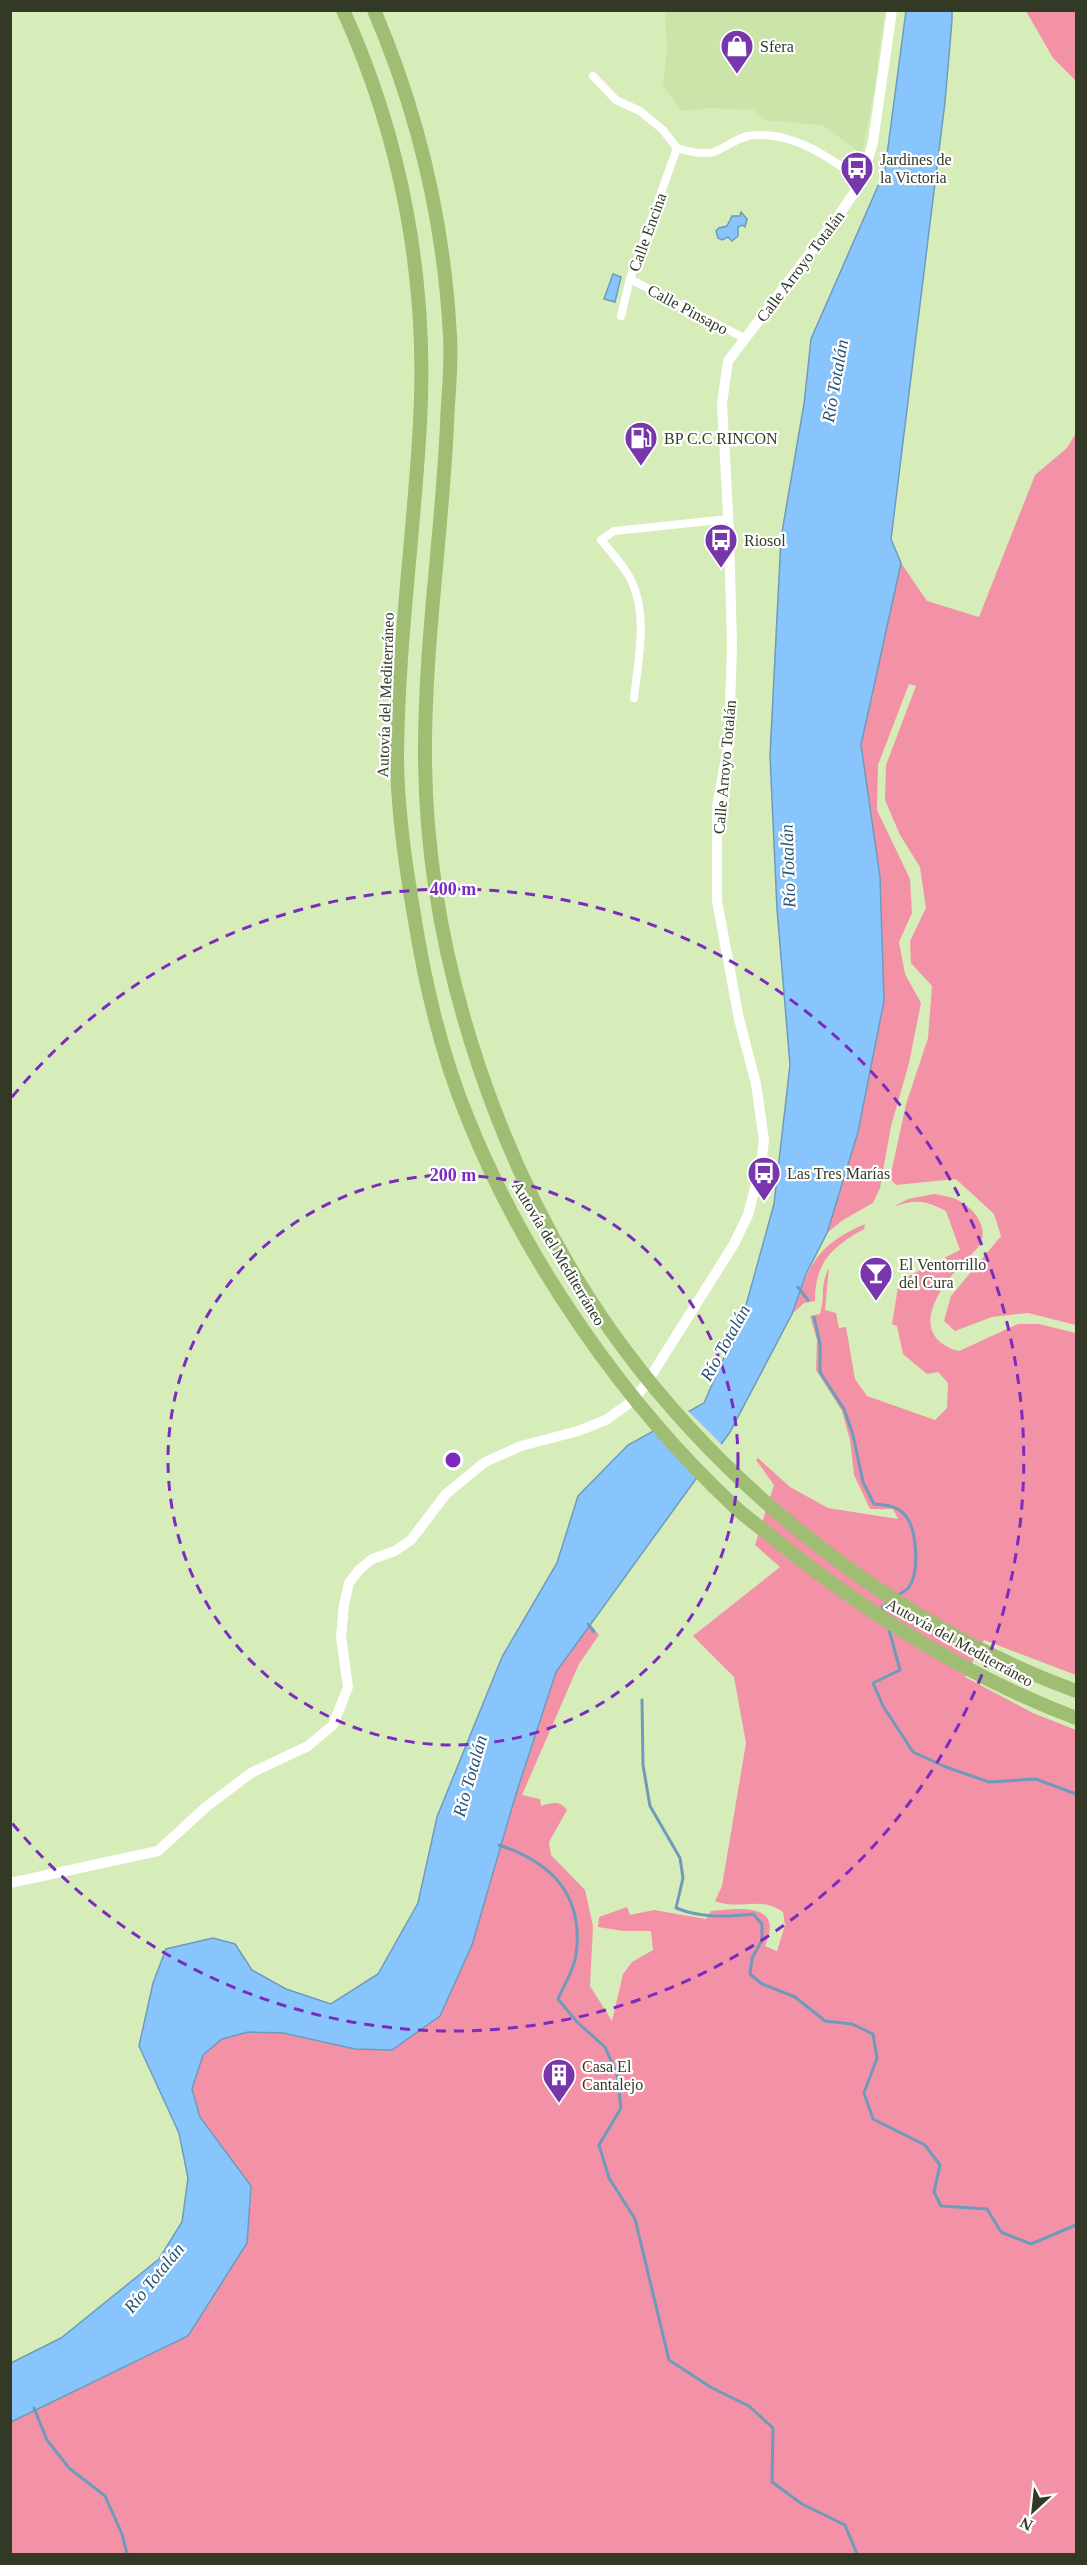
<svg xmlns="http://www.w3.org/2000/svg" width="1087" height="2565" font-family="'Times New Roman',serif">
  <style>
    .built { fill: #cbe4a9 }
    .green { fill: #f392a7 }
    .water { fill: #88c5fc; stroke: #6e9bbc; stroke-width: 1.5 }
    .pier { fill: #d7edb9 }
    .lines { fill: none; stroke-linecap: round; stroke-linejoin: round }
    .stream { stroke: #6e9bbc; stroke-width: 3 }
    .street { stroke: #fff; stroke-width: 8 }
    .secondary { stroke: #fff; stroke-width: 10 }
    .highway { stroke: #a0bd74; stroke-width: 14 }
    .ring { fill: none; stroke: #7b2cbf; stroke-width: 3; stroke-dasharray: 10 8 }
    .labels { text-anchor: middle; stroke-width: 4.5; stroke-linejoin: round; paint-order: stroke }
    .poi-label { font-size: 16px; fill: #323a26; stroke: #fff; text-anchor: start }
    .street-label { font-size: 16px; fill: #323a26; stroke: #fff }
    .water-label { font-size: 18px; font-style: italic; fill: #285479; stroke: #fff }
    .centre { fill: #7b2cbf; stroke: #fff; stroke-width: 3 }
    .ring-label { font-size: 18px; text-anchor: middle; font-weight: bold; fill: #7b2cbf; stroke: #fff; stroke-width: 4.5; stroke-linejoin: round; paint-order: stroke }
  </style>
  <rect width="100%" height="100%" fill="#d7edb9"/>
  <!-- built -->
  <path class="built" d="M665,11H885L874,92L862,154L822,125L764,120L753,110L711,108L682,111L663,86L667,48Z"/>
  <!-- green -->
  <g class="green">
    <path d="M1026,11H1076V81L1053,58Z"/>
    <path d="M1076,433V1325L1028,1313L992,1317L955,1331L944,1321L951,1296L1001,1236L994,1214L956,1179L896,1185L890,1178L906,1104L928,1038L932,986L911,963L910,941L926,908L920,867L900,835L885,800L886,765L916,686L909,684L878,765L877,810L910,879L912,913L899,942L905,974L921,1003L909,1063L891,1126L880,1188L873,1203L843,1220L827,1233L858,1132L884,1001L880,877L861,745L901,563L927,601L979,617L1035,475L1067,448Z"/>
    <path d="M934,1194C940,1195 947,1196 953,1198C970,1204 990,1225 980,1244C975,1253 964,1260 958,1268C934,1295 910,1337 959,1351L1018,1324H1039L1076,1333V1675L984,1640L965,1677L1033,1713L1076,1730V2554H11L10,2422L163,2349L251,2186L200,2117L192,2089L203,2055L222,2039L248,2032L283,2033L355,2049L440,2016L472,1945L516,1794L556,1672L590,1624L599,1635L579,1664L522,1795L540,1799L541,1806C552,1803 559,1800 567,1810L549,1842L551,1855L585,1890L593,1926L590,1986L612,2021L623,1974L632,1962L653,1950L651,1931H623L598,1927L599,1917L627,1907L630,1915L654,1910L706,1919L711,1911C727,1910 769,1902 770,1927C770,1933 767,1941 765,1946L777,1951L785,1925L783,1912C759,1895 739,1911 715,1901L722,1886L746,1743L734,1677L693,1636L780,1567L755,1545L774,1485L756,1460L758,1458L790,1487L828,1508L898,1519L893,1509H870L854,1475L850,1440L842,1411L816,1370L817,1340L810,1316L820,1314C826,1296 819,1287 829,1268L825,1310L836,1313L839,1328L846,1327L855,1379L867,1396L935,1420L947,1408L948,1383L938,1372L927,1374L903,1354L897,1326L892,1324L899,1281L960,1250L946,1211C924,1200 916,1199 893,1207L908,1199Z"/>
    <path d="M865,1224L864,1229C831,1247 815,1263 815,1301L804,1303L792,1314C809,1265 816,1245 865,1224Z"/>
  </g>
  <!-- water -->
  <g class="water">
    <path d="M906,11H952V20L945,102L891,539L901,563L861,745L880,877L884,1001L858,1132L827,1233L806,1274L792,1314L730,1432L556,1672L516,1794L472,1945L440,2016L392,2050L355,2049L283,2033L248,2032L222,2039L203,2055L192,2089L200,2117L251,2186L247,2243L188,2336L11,2422V2363L61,2338L159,2259L182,2222L188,2178L179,2133L139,2046L153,1983L166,1949L213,1938L235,1944L252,1970L286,1989L331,2004L378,1974L418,1903L437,1817L502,1657L557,1563L578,1496L628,1445L704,1403L745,1309L774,1204L790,1065L777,909L770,756L781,538L804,404L811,339L885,170Z"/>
    <path d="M741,212L747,219L745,227L742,225L738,227V236L732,241L728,237L722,240L718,238L716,231L719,228L727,226L732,216H740Z"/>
    <path d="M613,274L621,277L615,302L604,299Z"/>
  </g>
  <!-- pier -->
  <path class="pier" d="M687,1410L723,1446L699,1479L651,1429Z"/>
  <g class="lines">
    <!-- stream -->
    <g class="stream">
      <path d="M798,1287L808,1300"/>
      <path d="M814,1317L820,1344V1372L844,1409L853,1435L863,1482L874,1504C884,1505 896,1505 904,1514C917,1527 920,1571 909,1587C907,1590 902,1593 898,1595"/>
      <path d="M884,1614L882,1607L891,1601"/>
      <path d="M588,1624L594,1632"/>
      <path d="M888,1626L900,1670L873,1683L883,1706L913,1752L946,1767L989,1782L1036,1779L1076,1794"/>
      <path d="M642,1700L643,1765L650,1806L680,1858L683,1878L676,1908C701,1918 726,1917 753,1914L762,1924V1940L752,1958L750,1974L762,1984L795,1997L825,2021L852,2024L873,2034L877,2058L864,2093L873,2119L925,2145L940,2165L934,2192L941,2206L987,2209L1001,2232L1031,2244L1076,2225"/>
      <path d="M499,1845C553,1863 584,1896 576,1955C574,1970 564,1985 558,1999L577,2022L605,2047L617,2074L621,2108L599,2145L609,2178L635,2219L669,2360L712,2388L749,2406L773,2428L772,2482L802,2504L845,2525L857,2554"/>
      <path d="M34,2408L47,2440L69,2468L105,2496L122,2534L127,2554"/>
    </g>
    <!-- street -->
    <g class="street">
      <path d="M593,76L616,100L640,111L663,130L677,148"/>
      <path d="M677,148C687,151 703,155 714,152C725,148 735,139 748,136C790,129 829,157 862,181"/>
      <path d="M630,279L746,339"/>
      <path d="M621,316L630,279L677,148"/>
      <path d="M634,698C638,659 649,614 630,578C623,565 611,552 601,540L614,531L729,519"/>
    </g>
    <!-- secondary -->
    <path class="secondary" d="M10,1883L158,1851L206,1807L251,1773L308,1746L333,1725L348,1687L341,1637L344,1605L349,1583L359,1570L372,1559L395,1551L411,1540L446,1494L485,1462L521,1446L578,1431L606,1420L628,1404L644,1387L734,1244L748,1215L761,1164L764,1140L756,1084L739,1019L717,901V807L729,741L732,646L729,532L722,404L728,361L839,215L862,181L873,142L892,10"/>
    <!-- highway -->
    <g class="highway">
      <path d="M343,10C402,139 428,281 420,423C414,534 398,643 397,755C397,808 405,863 414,915C425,984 441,1054 468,1119C524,1259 625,1405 735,1507C750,1521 767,1532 782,1545C871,1616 970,1678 1076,1718"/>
      <path d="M374,10C419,115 444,222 450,336C452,365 448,395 447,424C442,536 424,647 425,760C427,962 503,1187 625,1350C736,1499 902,1627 1076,1691"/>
    </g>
  </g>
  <!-- distance rings -->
  <g class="ring">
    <circle cx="453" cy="1460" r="285"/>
    <path d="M12 1097A571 571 0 1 1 12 1823"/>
  </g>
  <!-- icons -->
  <defs>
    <g id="shop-pin" transform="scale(1.725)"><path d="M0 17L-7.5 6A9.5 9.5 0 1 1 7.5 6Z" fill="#7736ab" stroke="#fff"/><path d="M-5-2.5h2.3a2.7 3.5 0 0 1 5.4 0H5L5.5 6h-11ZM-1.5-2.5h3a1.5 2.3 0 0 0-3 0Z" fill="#fff"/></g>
    <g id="bus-pin" transform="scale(1.725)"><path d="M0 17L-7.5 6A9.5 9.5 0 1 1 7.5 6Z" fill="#7736ab" stroke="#fff"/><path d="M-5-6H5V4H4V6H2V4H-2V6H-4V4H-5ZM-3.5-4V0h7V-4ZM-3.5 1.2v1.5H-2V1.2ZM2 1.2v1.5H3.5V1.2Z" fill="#fff"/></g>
    <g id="fuel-pin" transform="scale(1.725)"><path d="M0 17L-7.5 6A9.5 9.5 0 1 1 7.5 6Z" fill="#7736ab" stroke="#fff"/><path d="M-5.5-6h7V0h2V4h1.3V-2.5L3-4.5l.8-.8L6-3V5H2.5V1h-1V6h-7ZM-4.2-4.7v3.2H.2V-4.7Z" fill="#fff"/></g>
    <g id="bar-pin" transform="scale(1.725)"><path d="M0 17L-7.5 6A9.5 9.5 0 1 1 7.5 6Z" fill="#7736ab" stroke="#fff"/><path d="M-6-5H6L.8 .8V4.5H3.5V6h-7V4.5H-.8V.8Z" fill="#fff"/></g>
    <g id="building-pin" transform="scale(1.725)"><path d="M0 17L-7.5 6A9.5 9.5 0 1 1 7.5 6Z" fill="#7736ab" stroke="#fff"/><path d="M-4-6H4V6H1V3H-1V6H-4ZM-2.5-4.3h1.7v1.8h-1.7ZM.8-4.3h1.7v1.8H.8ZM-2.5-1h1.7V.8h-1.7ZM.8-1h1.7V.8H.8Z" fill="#fff"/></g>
  </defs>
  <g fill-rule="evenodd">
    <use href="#shop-pin" x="737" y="46"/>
    <use href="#bus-pin" x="857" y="168"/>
    <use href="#fuel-pin" x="641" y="438"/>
    <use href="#bus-pin" x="721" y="540"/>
    <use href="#bus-pin" x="764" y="1173"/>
    <use href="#bar-pin" x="876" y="1273"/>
    <use href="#building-pin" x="559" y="2075"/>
  </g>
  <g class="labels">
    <!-- poi labels -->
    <g class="poi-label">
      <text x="760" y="52">Sfera</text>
      <text x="880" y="165">Jardines de<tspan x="880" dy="18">la Victoria</tspan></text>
      <text x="664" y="444">BP C.C RINCON</text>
      <text x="744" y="546">Riosol</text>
      <text x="787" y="1179">Las Tres Marías</text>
      <text x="899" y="1270">El Ventorrillo<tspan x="899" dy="18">del Cura</tspan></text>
      <text x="582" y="2072">Casa El<tspan x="582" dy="18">Cantalejo</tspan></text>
    </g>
    <!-- street labels -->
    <g class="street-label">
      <text transform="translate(647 232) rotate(-70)" y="6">Calle Encina</text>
      <text transform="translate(800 266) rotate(-53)" y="6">Calle Arroyo Totalán</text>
      <text transform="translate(688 309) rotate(28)" y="6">Calle Pinsapo</text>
      <text transform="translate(385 695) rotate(-88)" y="6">Autovía del Mediterráneo</text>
      <text transform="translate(724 767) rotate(-85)" y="6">Calle Arroyo Totalán</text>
      <text transform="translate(559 1253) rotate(59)" y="6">Autovía del Mediterráneo</text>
      <text transform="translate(960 1642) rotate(29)" y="6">Autovía del Mediterráneo</text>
    </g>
    <!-- water labels -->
    <g class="water-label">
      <text transform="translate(835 381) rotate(-80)" y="6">Río Totalán</text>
      <text transform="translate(788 866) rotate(-92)" y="6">Río Totalán</text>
      <text transform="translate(725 1343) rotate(-61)" y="6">Río Totalán</text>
      <text transform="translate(470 1776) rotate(-74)" y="6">Río Totalán</text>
      <text transform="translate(154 2278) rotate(-51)" y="6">Río Totalán</text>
    </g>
  </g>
  <circle cx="453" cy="1460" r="9" class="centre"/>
  <g class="ring-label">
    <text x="453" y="895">400 m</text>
    <text x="453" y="1181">200 m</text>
  </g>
  <!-- border -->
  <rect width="1087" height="2565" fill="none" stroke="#323a26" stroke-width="24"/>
  <!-- north arrow -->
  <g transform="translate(1033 2511) rotate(207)" stroke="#ffffff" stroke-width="4.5" paint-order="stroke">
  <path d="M0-4.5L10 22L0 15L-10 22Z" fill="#323a26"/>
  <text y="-9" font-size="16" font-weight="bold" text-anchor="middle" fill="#323a26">N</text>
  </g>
</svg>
